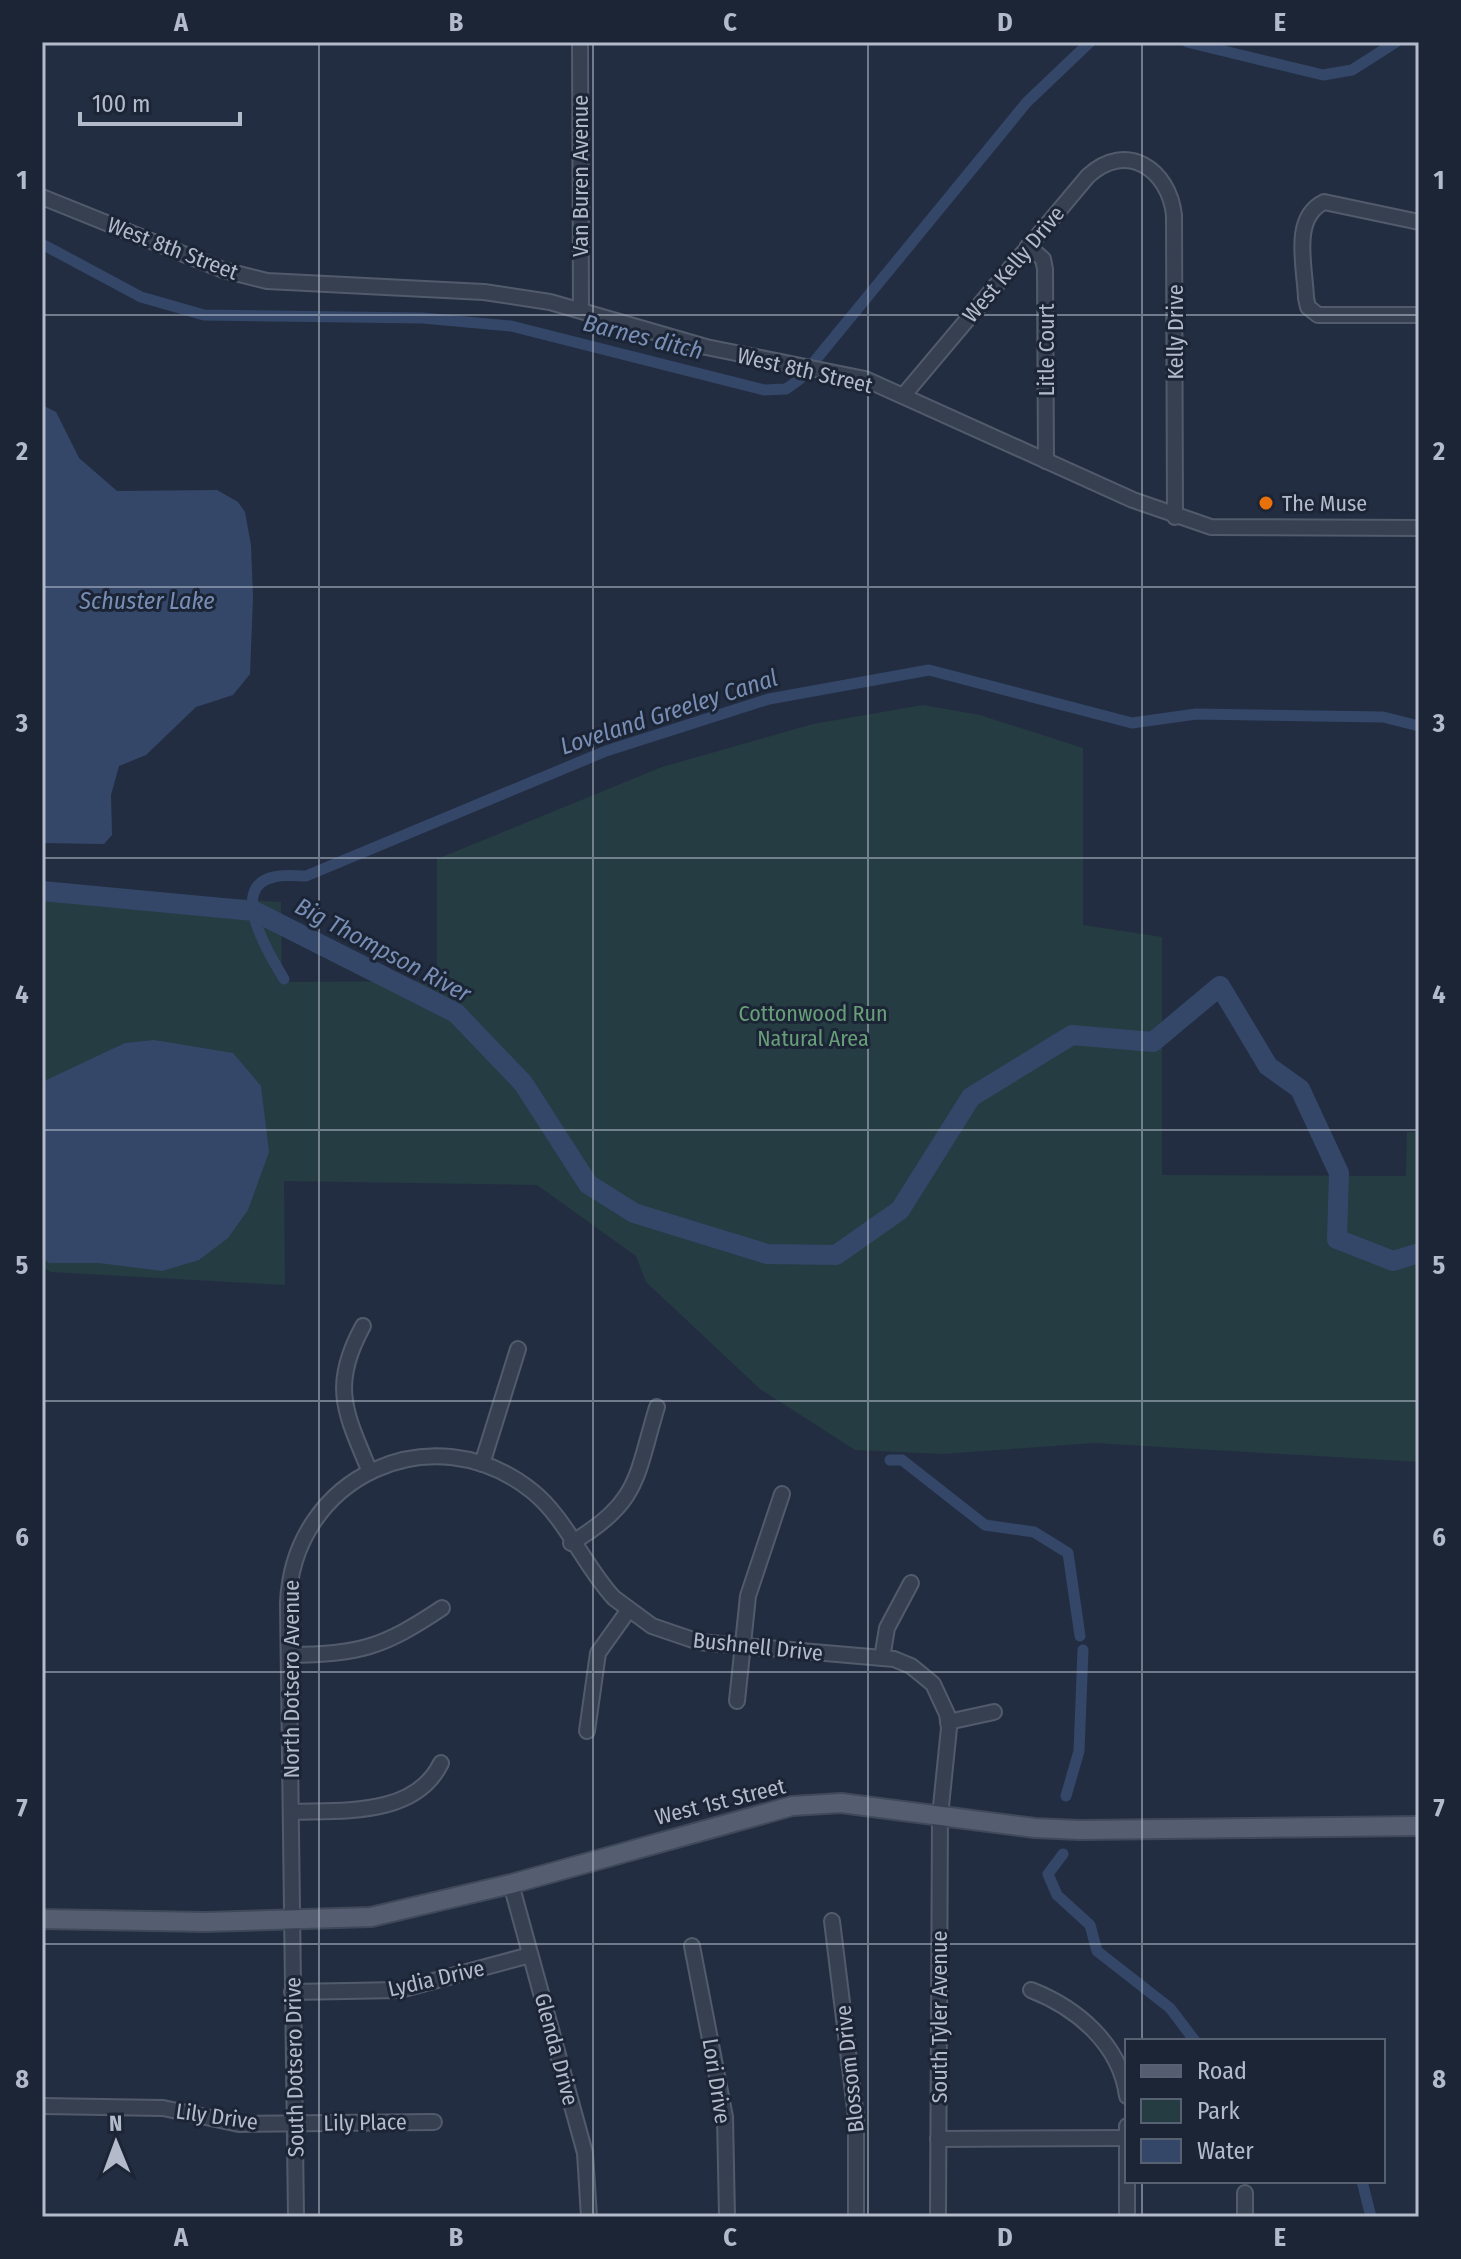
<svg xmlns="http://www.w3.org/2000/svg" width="1461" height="2259" font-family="'Fira Sans Condensed',sans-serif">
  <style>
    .green { fill: #253c42 }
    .water { fill: #344769 }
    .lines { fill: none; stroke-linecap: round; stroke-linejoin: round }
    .canal { stroke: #344769; stroke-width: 11 }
    .river { stroke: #344769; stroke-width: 20 }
    .minor-casing { stroke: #525b6b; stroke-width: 18 }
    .major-casing { stroke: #40495a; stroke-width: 22 }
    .minor { stroke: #374051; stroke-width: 14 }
    .major { stroke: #555e71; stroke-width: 18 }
    .grid { fill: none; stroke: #b3bbcb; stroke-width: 2; stroke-opacity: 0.55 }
    .food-dot { fill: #e8710a; stroke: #1c2536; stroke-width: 3 }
    .labels { text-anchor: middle; stroke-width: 6; stroke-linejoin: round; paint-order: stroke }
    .street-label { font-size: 22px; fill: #b3bbcb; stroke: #1c2536 }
    .poi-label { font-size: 22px; fill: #b3bbcb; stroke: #1c2536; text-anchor: start }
    .park-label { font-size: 22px; fill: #689f79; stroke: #1c2536 }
    .water-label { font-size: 24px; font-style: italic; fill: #788eb5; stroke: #1c2536 }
    .neatline { fill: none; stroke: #b3bbcb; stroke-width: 3 }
    .grid-label { font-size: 26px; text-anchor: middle; font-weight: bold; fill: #b3bbcb }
  </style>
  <rect width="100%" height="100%" fill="#232d41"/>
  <!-- green -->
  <path class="green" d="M923,705L980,715L1083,748V925L1162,937V1175L1406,1176L1407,1132H1419V1462L1094,1443L943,1454L855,1450L760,1389L646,1282L636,1256L537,1185L284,1181L285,1285L51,1272L42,1267V886L281,902L282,982L437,981V859L662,767L813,724Z"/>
  <!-- water -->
  <g class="water">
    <path d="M42,405L56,412L79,458L117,491L217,490L238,502L245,512L251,545L253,598L250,674L233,695L196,707L146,755L119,766L111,795L112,835L104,844L42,843Z"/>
    <path d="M154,1040L233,1053L261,1086L269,1152L248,1210L228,1238L199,1260L162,1271L99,1263H49L42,1257V1082L125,1043Z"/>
  </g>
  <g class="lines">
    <!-- canal -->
    <g class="canal">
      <path d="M1187,42L1323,75L1352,70L1396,42"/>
      <path d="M42,244L141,297L204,315L423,318L511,326L764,390L786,389L800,379L1027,102L1090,42"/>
      <path d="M284,979C271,957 226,887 274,877C284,874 296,876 306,876L606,751L769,699L929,670L1132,723L1196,714L1383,717L1419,726"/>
      <path d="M890,1460H902L985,1525L1034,1532L1068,1553L1080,1636"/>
      <path d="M1066,1796L1079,1751L1083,1650"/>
      <path d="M1063,1854L1048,1874L1057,1895L1090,1925L1097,1951L1170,2008L1195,2041"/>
      <path d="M1362,2181L1371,2217"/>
    </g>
    <!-- river -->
    <path class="river" d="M42,891L254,911L456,1013L523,1083L588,1184L634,1213L767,1254L836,1255L900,1210L971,1097L1072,1035L1153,1042L1220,986L1268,1066L1300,1089L1339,1173L1337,1239L1393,1261L1419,1253"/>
    <!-- minor casing -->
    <g class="minor-casing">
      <g id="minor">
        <path d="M580,42L581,310"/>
        <path d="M42,197L223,270L267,281L484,292L550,302L706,347L865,379L1133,500L1211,527L1419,528"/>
        <path d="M1419,222L1324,202C1291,218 1305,267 1306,298L1308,307L1318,315H1419"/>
        <path d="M1028,246L1043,259L1045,269L1046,461"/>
        <path d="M903,396L1088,176C1127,140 1169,170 1174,215L1175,517"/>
        <path d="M363,1326C330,1386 345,1412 370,1472"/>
        <path d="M482,1464L518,1349"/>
        <path d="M571,1543C640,1503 636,1476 657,1407"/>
        <path d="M289,1655C360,1654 382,1648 442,1608"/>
        <path d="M882,1658L887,1628L911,1583"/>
        <path d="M737,1701L748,1596L782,1494"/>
        <path d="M948,1722L994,1712"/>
        <path d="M587,1731L598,1653L628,1611"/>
        <path d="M291,1812C342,1810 415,1817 441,1763"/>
        <path d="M511,1884L585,2153L589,2217"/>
        <path d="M832,1921L856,2117V2217"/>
        <path d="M692,1946L725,2117L727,2217"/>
        <path d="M1031,1990C1077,2008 1120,2044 1127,2096"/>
        <path d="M292,1992L400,1990L530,1955"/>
        <path d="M42,2106L163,2108L239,2124L434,2122"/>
        <path d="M1127,2126V2179"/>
        <path d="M938,2139L1127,2138"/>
        <path d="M1127,2181V2217"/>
        <path d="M296,2217L288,1603C293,1476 433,1412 532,1491C566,1518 584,1566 614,1598L652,1626L699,1642L894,1659L911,1666L933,1684L947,1714L949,1728L940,1816L938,2217"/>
        <path d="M1245,2217V2193"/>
      </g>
    </g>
    <!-- major casing -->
    <g class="major-casing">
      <path id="major" d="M42,1919L205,1922L371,1917L511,1884L792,1806L841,1803L1035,1828L1080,1830L1419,1826"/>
    </g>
    <!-- minor -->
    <use href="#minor" class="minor"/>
    <!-- major -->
    <use href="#major" class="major"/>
  </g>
  <!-- grid -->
  <path class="grid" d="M319,42V2217M593,42V2217M868,42V2217M1142,42V2041M42,315H1419M42,587H1419M42,858H1419M42,1130H1419M42,1401H1419M42,1672H1419M42,1944H1419M1142,2181V2217"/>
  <!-- markers -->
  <circle class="food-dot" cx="1266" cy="503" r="8"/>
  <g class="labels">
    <!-- street labels -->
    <g class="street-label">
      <text transform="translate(580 176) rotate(-90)" y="8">Van Buren Avenue</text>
      <text transform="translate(173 248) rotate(21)" y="8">West 8th Street</text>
      <text transform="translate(1013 264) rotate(-50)" y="8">West Kelly Drive</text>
      <text transform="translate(1175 332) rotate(-90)" y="8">Kelly Drive</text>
      <text transform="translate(1046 350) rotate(-90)" y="8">Litle Court</text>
      <text transform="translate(805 370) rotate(13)" y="8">West 8th Street</text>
      <text transform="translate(758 1646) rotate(6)" y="8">Bushnell Drive</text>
      <text transform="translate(291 1679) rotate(-90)" y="8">North Dotsero Avenue</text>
      <text transform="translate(720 1801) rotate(-14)" y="8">West 1st Street</text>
      <text transform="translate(436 1978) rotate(-13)" y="8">Lydia Drive</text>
      <text transform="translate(939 2017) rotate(-90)" y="8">South Tyler Avenue</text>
      <text transform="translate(557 2049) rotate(75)" y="8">Glenda Drive</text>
      <text transform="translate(294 2067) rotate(-91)" y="8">South Dotsero Drive</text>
      <text transform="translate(849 2069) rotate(-96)" y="8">Blossom Drive</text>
      <text transform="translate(717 2081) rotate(81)" y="8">Lori Drive</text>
      <text transform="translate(217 2116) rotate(8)" y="8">Lily Drive</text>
      <text transform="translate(365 2122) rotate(-1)" y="8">Lily Place</text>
    </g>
    <!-- poi labels -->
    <g class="poi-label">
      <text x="1282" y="511">The Muse</text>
    </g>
    <!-- park labels -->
    <g class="park-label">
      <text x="813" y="1021">Cottonwood Run<tspan x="813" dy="25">Natural Area</tspan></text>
    </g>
    <!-- water labels -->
    <g class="water-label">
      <text transform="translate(643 337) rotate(14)" y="8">Barnes ditch</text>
      <text x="147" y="609">Schuster Lake</text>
      <text transform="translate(669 712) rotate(-18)" y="8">Loveland Greeley Canal</text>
      <text transform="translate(383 950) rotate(28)" y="8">Big Thompson River</text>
    </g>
  </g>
  <!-- border -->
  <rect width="1461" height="2259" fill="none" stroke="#1c2536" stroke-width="88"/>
  <!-- legend -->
  <rect x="1125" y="2039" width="260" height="144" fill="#1c2536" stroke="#586172" stroke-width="2"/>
  <rect x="1141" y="2065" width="40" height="12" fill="#555e71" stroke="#586172" stroke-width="2"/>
  <text x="1197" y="2079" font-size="24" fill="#b3bbcb">Road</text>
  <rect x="1141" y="2099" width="40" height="24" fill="#253c42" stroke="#586172" stroke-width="2"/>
  <text x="1197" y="2119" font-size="24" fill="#b3bbcb">Park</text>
  <rect x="1141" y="2139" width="40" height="24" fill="#344769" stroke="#586172" stroke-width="2"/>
  <text x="1197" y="2159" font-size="24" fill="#b3bbcb">Water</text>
  <!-- north arrow -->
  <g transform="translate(116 2143) rotate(359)" stroke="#1c2536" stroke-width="6" paint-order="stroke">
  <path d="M0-6L14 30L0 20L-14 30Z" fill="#b3bbcb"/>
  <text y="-12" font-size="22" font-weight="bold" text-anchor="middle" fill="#b3bbcb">N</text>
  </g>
  <!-- scale -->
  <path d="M80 112v12h160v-12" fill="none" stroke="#b3bbcb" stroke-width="4"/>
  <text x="92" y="112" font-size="24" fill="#b3bbcb" stroke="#1c2536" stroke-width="6" paint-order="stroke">100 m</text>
  <rect x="44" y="44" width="1373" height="2171" class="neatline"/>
  <g class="grid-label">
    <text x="181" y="31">A</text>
    <text x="456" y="31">B</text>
    <text x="730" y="31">C</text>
    <text x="1005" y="31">D</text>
    <text x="1280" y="31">E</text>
    <text x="22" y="189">1</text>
    <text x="1439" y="189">1</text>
    <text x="22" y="460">2</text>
    <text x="1439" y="460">2</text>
    <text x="22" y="732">3</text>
    <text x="1439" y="732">3</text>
    <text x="22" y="1003">4</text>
    <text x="1439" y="1003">4</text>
    <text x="22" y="1274">5</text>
    <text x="1439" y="1274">5</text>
    <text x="22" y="1546">6</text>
    <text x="1439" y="1546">6</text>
    <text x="22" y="1817">7</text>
    <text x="1439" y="1817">7</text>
    <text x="22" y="2088">8</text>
    <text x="1439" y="2088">8</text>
    <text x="181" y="2246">A</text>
    <text x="456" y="2246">B</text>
    <text x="730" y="2246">C</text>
    <text x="1005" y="2246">D</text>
    <text x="1280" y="2246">E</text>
  </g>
</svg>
